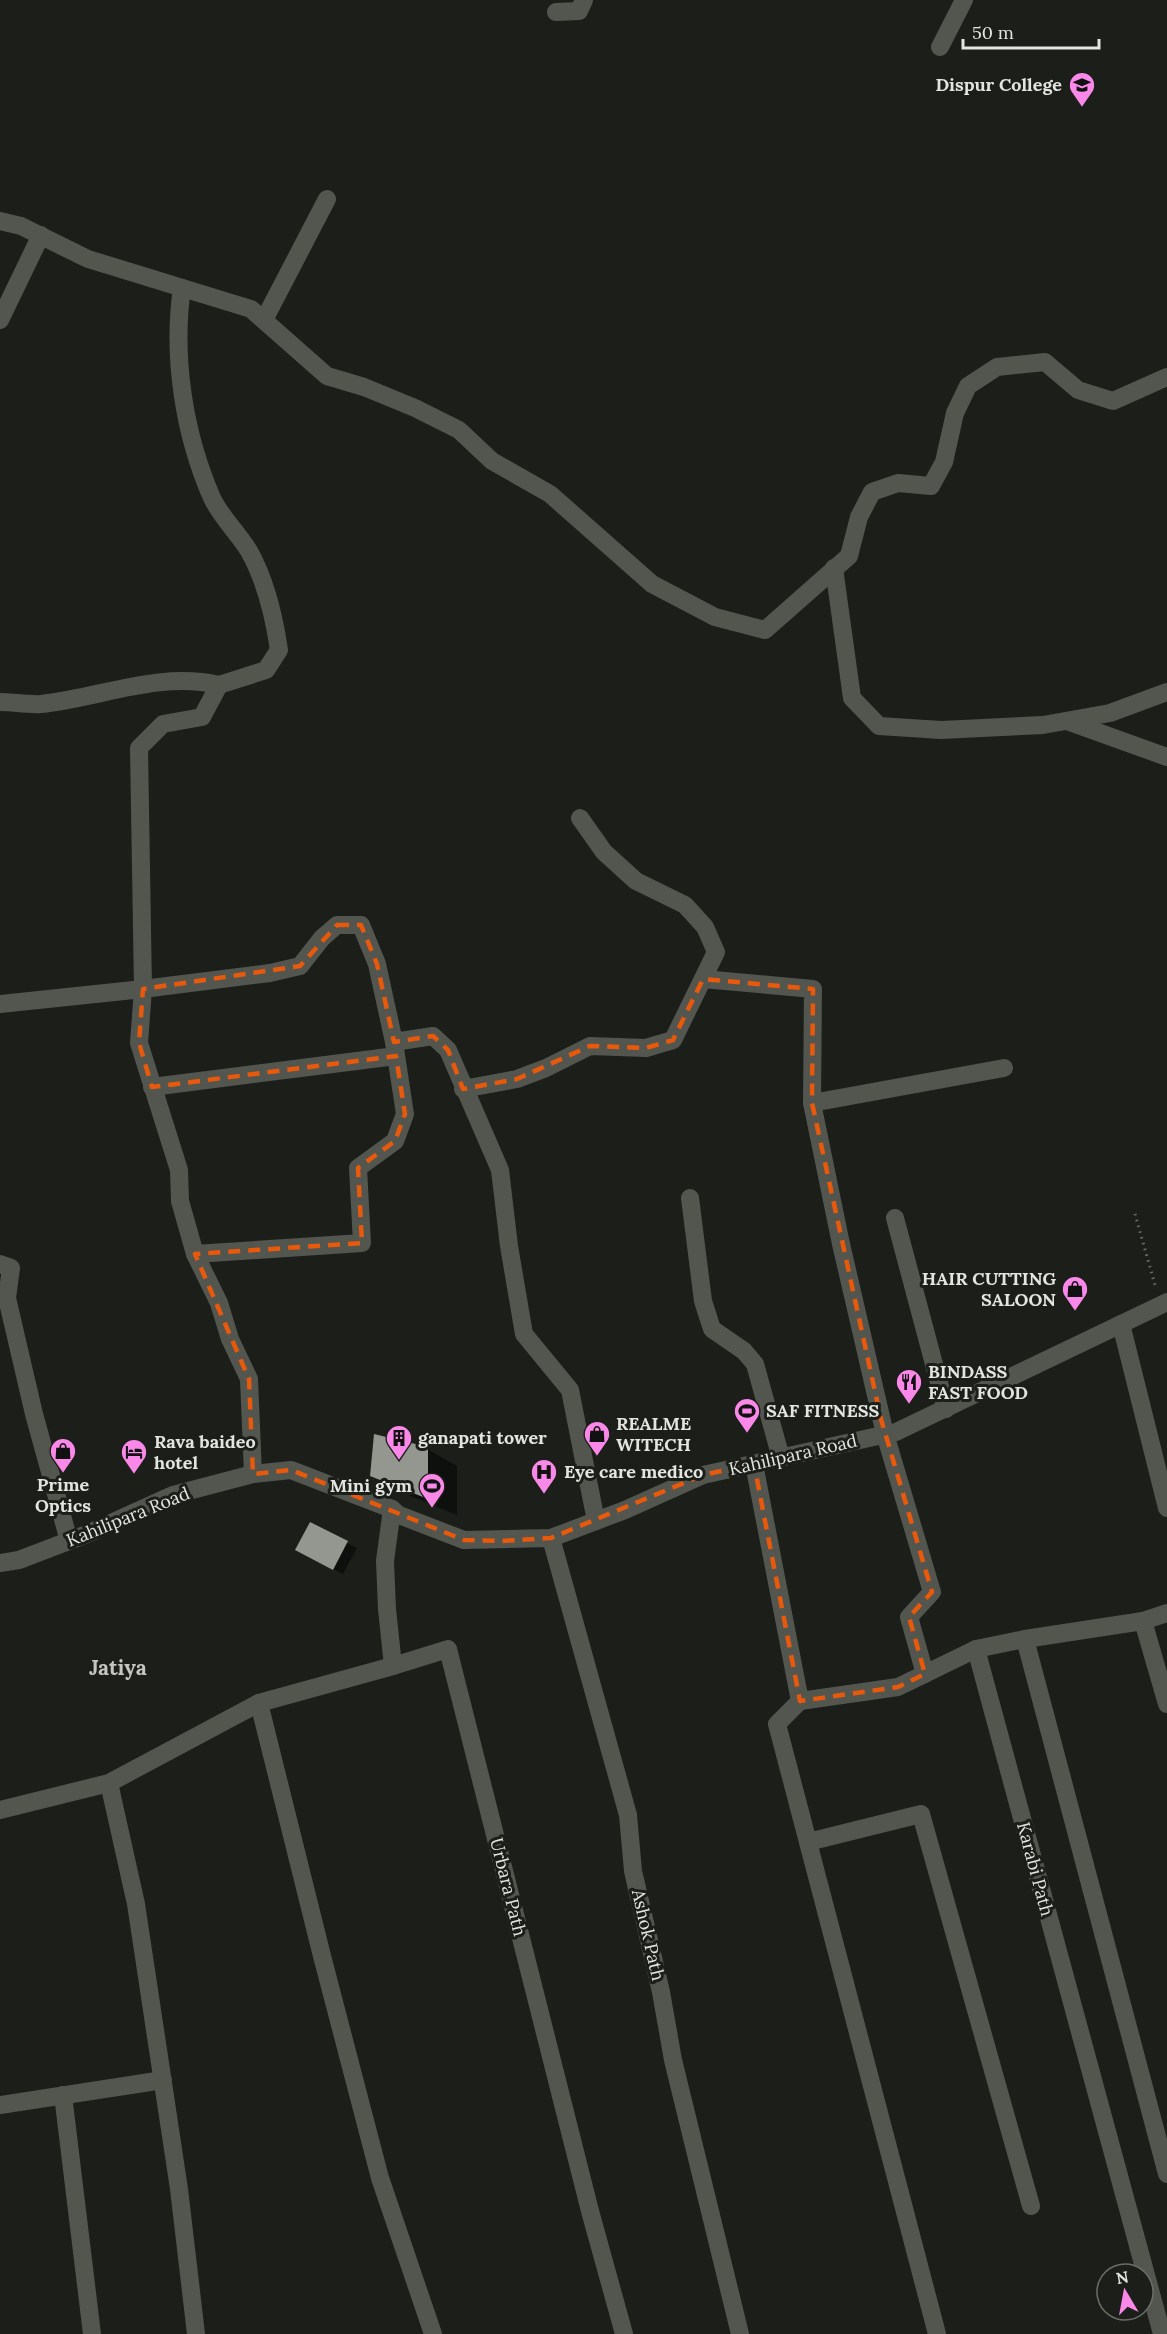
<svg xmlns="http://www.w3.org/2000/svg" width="1167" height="2334" font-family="Lora,serif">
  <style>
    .shadow { fill: #0007 }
    .building { fill: #94978f }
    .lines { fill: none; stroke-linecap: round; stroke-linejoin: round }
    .path { stroke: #6c6e6a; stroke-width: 3; stroke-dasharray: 1.5 4.5; stroke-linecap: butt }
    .street { stroke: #53554f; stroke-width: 18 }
    .secondary { stroke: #53554f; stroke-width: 18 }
    .marked { fill: none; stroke: #e8590c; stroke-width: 4.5; stroke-dasharray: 12 8; stroke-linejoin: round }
    .labels { text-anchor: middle; stroke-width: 6; stroke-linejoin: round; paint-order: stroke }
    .poi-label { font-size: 18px; font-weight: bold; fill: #e3e5e1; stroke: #1c1e19; text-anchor: start }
    .street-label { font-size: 18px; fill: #e3e5e1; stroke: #1c1e19 }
    .quarter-label { font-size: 21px; font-weight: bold; fill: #c4c6bf; stroke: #1c1e19 }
  </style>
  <rect width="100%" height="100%" fill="#1c1e19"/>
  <!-- shadow -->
  <g class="shadow">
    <path d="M427,1449L457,1466V1515L401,1492L371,1475Z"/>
    <path d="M347,1543L357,1548L343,1574L306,1555Z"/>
  </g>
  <!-- building -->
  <g class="building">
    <path d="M374,1434L428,1447V1499L370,1476Z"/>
    <path d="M310,1522L348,1541L333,1570L295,1550Z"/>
  </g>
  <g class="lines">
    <!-- path -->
    <path class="path" d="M1135,1214L1155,1285"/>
    <!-- street -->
    <g class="street">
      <path d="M556,12L579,11L584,0"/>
      <path d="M940,47L964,0"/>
      <path d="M0,221L21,226L88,259L251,309L327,376L364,387L415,408L459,430L492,461L550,494L652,584L715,617L765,630L849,556L859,517L872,492L898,483L931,486L944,462L955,413L968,386L997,367L1045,362L1078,390L1113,401L1167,377"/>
      <path d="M0,320L41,235"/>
      <path d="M264,320L327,199"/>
      <path d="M834,568L852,698L879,726L941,730L1043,725L1110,713L1167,692"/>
      <path d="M0,702C13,702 28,705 41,704C100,698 158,671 219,685"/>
      <path d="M1067,721L1167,757"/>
      <path d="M703,979L813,989L812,1103L1004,1068"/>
      <path d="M0,1004L143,989L139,748L163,724L202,717L219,685L266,670L279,650C274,616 266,581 249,551C238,533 221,517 212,498C184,434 172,357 182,288"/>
      <path d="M152,1087L396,1056"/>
      <path d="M463,1089L517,1079L546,1068L590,1046L646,1048L673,1040L716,952L705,927L685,905L636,881L604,852L580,818"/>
      <path d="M812,1103L841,1244L885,1434L932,1592L909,1617L925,1674"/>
      <path d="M690,1198L703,1301L712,1329L744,1351L755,1364L781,1458"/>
      <path d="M895,1218L946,1409"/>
      <path d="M195,1254L362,1243L358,1168L395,1141L405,1114L394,1042"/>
      <path d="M0,1264L11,1268L7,1298L34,1414L69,1541"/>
      <path d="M1121,1324L1167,1508"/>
      <path d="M754,1464L800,1701L777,1724L937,2334"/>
      <path d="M253,1474L249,1379L230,1339L219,1303L195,1254L180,1201L179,1170L139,1043L143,989L270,973L300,966L322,938L337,925H361L377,964L394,1042L433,1036L448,1050L500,1170L509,1246L524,1334L570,1390L596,1521"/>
      <path d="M392,1509L385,1561L387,1609L393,1666L448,1649L590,2211L624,2334"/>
      <path d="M551,1538L628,1815L633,1871L661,1992L673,2060L740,2334"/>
      <path d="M1143,1621L1167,1613"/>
      <path d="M1025,1639L1167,2174"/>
      <path d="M393,1666L259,1703L322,1956L380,2178L433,2334"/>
      <path d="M800,1701L898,1687L976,1649"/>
      <path d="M109,1783L136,1904L179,2189L196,2334"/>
      <path d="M0,1810L109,1783L259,1703"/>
      <path d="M808,1842L921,1814L1031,2206"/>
      <path d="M63,2095L92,2334"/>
      <path d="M0,2105L163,2080"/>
      <path d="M1162,2334L976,1649L1025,1639L1143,1621L1167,1704"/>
    </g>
    <!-- secondary -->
    <path class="secondary" d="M0,1563L19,1560L87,1534L173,1495L253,1474L291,1470L392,1509L399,1515L464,1540L551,1538L625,1510L703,1475L896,1432L1167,1302"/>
  </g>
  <!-- marked area -->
  <path class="marked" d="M337,925H361L377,964L394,1042L433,1036L448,1050L463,1089L517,1079L590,1046L646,1048L673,1040L703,979L813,989L812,1103L881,1419L932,1592L909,1617L925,1674L898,1687L800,1701L754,1464L703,1475L551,1538L501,1541L464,1540L291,1470L253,1474L249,1379L195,1254L362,1243L358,1168L395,1141L405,1114L396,1056L152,1087L139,1043L143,989L300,966Z"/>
  <!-- icons -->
  <defs>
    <g id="university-pin" transform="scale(1.35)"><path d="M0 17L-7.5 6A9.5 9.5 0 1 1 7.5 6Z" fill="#f988e9" stroke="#1c1e19"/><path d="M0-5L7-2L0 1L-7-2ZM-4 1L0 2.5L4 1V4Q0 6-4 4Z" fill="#111"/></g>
    <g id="shop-pin" transform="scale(1.35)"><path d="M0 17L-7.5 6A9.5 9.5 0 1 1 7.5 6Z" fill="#f988e9" stroke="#1c1e19"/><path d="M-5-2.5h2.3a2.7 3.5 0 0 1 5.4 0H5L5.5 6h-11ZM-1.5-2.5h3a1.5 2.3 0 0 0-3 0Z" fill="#111"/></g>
    <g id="restaurant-pin" transform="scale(1.35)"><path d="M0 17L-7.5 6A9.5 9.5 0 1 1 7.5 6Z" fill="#f988e9" stroke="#1c1e19"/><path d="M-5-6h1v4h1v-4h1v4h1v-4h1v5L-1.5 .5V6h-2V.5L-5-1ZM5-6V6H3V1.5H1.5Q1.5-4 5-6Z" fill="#111"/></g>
    <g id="stadium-pin" transform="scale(1.35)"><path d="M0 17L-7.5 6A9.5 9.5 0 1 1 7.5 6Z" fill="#f988e9" stroke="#1c1e19"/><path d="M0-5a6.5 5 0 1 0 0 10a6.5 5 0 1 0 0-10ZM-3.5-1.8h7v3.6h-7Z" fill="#111"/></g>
    <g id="building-pin" transform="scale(1.35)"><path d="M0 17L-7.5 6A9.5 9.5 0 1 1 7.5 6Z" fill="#f988e9" stroke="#1c1e19"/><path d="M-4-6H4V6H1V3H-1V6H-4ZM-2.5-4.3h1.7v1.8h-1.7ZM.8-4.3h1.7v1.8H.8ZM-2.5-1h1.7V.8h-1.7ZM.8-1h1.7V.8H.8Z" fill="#111"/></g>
    <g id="hotel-pin" transform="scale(1.35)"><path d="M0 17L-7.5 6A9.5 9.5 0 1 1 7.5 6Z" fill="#f988e9" stroke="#1c1e19"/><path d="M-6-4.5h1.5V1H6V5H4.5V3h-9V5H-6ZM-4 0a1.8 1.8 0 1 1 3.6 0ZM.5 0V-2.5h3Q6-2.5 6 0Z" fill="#111"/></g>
    <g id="hospital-pin" transform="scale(1.35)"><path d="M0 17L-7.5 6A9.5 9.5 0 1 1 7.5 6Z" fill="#f988e9" stroke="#1c1e19"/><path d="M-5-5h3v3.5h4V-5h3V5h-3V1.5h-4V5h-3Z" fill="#111"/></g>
  </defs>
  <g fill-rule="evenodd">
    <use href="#university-pin" x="1082" y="85"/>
    <use href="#shop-pin" x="1075" y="1289"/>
    <use href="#restaurant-pin" x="909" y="1382"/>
    <use href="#stadium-pin" x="747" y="1411"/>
    <use href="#shop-pin" x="597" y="1434"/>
    <use href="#building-pin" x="399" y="1438"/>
    <use href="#shop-pin" x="63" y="1451"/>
    <use href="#hotel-pin" x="134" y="1452"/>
    <use href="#hospital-pin" x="544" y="1472"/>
    <use href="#stadium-pin" x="432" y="1486"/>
  </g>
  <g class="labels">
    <!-- poi labels -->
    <g class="poi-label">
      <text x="1062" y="91" text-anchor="end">Dispur College</text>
      <text x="1056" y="1285" text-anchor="end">HAIR CUTTING<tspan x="1056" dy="21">SALOON</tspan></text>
      <text x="928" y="1378">BINDASS<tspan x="928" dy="21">FAST FOOD</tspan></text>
      <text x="766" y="1417">SAF FITNESS</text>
      <text x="616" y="1430">REALME<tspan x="616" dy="21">WITECH</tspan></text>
      <text x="418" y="1444">ganapati tower</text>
      <text x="154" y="1448">Rava baideo<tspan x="154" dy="21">hotel</tspan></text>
      <text x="564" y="1478">Eye care medico</text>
      <text x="63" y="1491" text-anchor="middle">Prime<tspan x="63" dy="21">Optics</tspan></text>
      <text x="412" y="1492" text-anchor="end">Mini gym</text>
    </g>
    <!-- street labels -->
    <g class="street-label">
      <text transform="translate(793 1455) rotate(-13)" y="6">Kahilipara Road</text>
      <text transform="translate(128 1517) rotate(-22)" y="6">Kahilipara Road</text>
      <text transform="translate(1035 1869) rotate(75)" y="6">Karabi Path</text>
      <text transform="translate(508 1887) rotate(76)" y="6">Urbara Path</text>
      <text transform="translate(648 1935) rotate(77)" y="6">Ashok Path</text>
    </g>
    <!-- quarter labels -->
    <g class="quarter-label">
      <text x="118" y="1675">Jatiya</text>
    </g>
  </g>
  <!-- north arrow -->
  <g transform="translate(1125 2292) rotate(350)"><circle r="28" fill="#1c1e19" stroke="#6c6e69" stroke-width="1.5"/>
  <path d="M0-4.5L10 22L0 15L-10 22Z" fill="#f988e9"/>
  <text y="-9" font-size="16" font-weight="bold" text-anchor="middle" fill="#e3e5e1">N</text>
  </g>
  <!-- scale -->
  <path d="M963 39v9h136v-9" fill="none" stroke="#e3e5e1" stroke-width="3"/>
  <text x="972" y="39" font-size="18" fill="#e3e5e1" stroke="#1c1e19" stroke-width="4.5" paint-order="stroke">50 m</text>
</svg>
